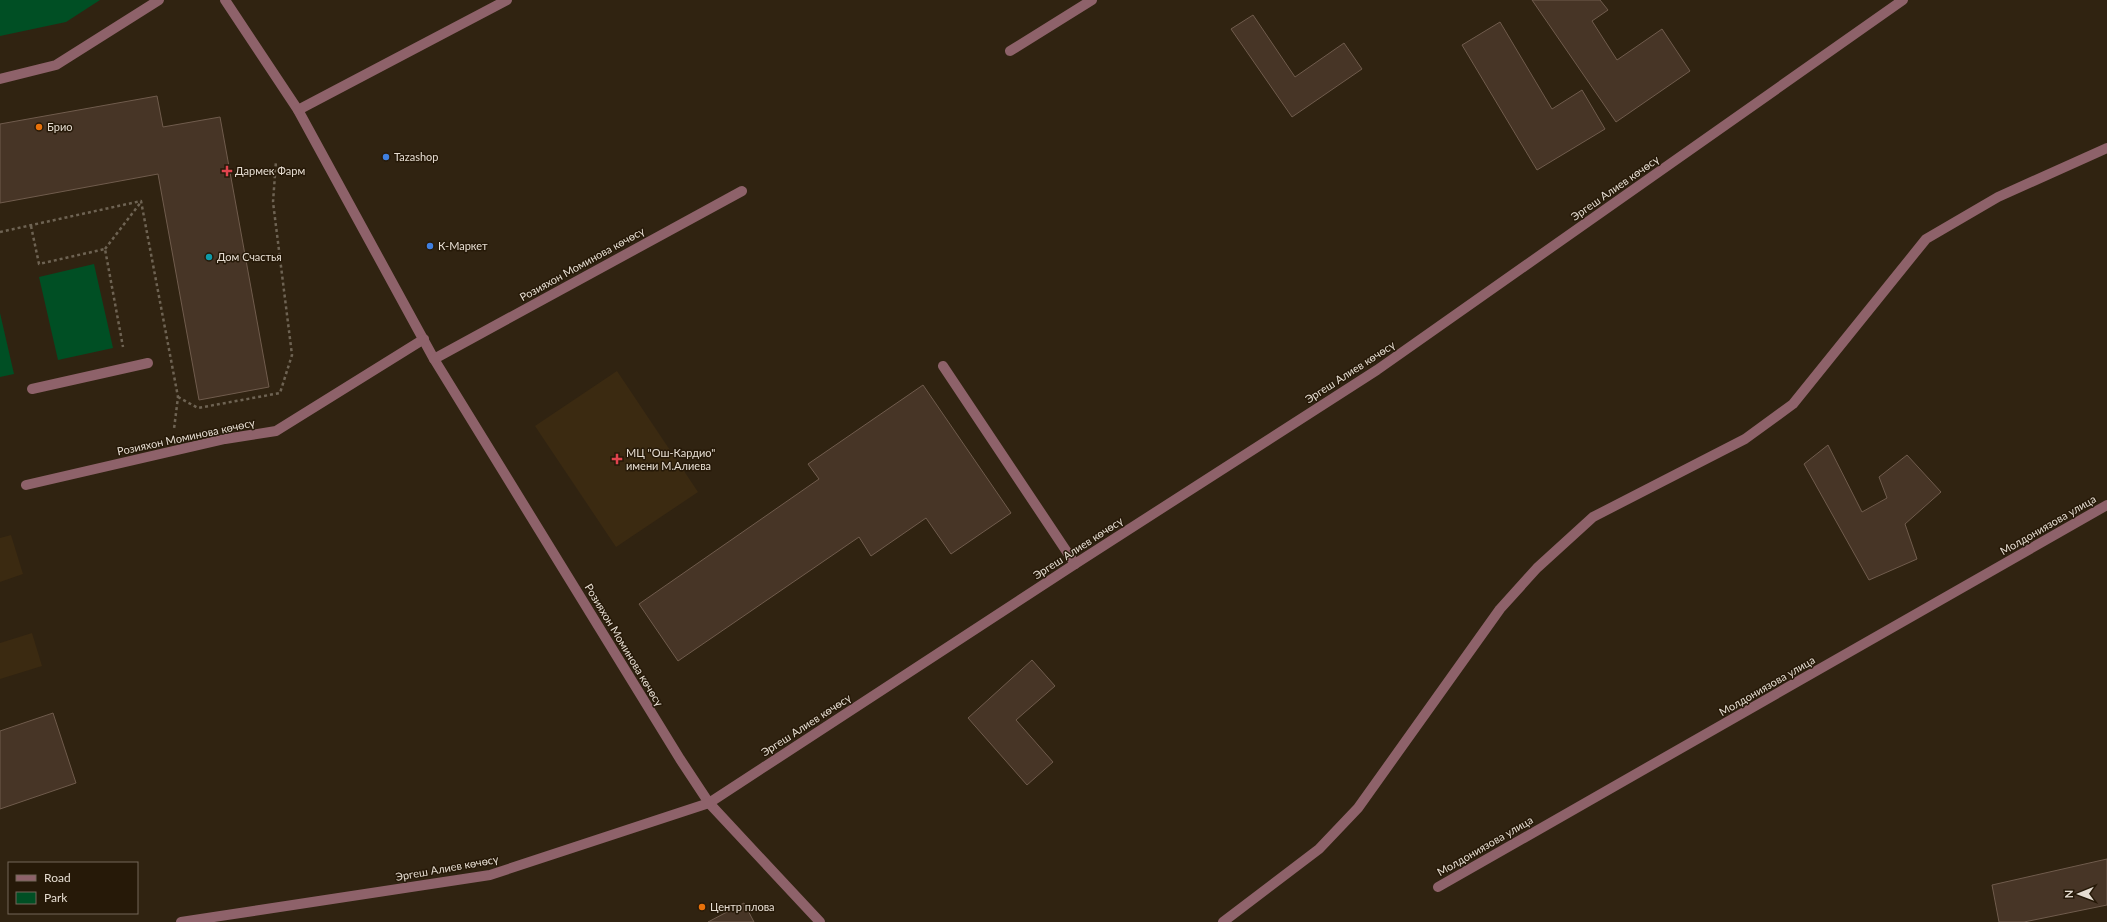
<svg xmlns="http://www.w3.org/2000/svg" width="2107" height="922" font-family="Lato,sans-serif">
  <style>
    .built { fill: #3b2a11 }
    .green { fill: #004f24 }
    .building { fill: #473526; stroke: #705c4d }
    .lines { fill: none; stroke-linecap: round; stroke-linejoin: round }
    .path { stroke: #6e6353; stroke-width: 2.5; stroke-dasharray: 3 3; stroke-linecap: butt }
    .minor { stroke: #8e626a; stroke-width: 10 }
    .food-dot { fill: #e8710a; stroke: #261908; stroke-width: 1.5 }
    .shop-dot { fill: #3f7fe0; stroke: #261908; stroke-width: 1.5 }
    .health-dot { fill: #e0444e; stroke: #261908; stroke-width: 1.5 }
    .culture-dot { fill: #0f9aa8; stroke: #261908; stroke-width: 1.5 }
    .labels { text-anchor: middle; stroke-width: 3; stroke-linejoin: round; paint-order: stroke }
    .poi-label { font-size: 11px; fill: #e6ddd2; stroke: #261908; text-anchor: start }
    .street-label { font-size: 11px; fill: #e6ddd2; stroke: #261908 }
  </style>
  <rect width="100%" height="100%" fill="#302311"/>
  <!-- built -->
  <g class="built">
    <path d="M617,371L698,492L616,547L535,426Z"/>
    <path d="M11,535L23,574L0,582V538Z"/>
    <path d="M32,633L42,666L0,679V643Z"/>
  </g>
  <!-- green -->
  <g class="green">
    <path d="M0,0H100L66,22L0,36Z"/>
    <path d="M94,264L113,348L58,360L39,277Z"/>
    <path d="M0,313L14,374L0,377Z"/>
  </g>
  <!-- building -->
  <g class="building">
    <path d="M1532,0H1600L1608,10L1592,21L1617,60L1662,29L1690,71L1616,122Z"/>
    <path d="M1253,15L1295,77L1344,43L1362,69L1292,117L1231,29Z"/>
    <path d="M1500,22L1552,109L1582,90L1605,129L1537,170L1462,45Z"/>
    <path d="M157,96L163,127L220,117L269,387L199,400L158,174L0,203V124Z"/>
    <path d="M923,385L1011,513L951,554L926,518L871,556L859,537L678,661L639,604L819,479L808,464Z"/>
    <path d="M1828,445L1862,512L1887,498L1879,477L1907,455L1941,492L1905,524L1917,559L1869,580L1804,464Z"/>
    <path d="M1032,660L1055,686L1016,720L1053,762L1027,785L968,718Z"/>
    <path d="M53,713L76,783L0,809V731Z"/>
    <path d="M2107,859V905L2024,922H1999L1992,885Z"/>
    <path d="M744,903L754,922H708Z"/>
  </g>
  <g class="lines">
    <!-- path -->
    <g class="path">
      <path d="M31,226L39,264L105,249L123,347"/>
      <path d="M0,232L141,201L178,397L174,429"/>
      <path d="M105,249L141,202"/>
      <path d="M178,397L198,408L280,393L292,355L273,202L276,161"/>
    </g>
    <!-- minor -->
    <g class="minor">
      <path d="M225,0L298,110L434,359L680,759L709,803L820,922"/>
      <path d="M1010,51L1092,0"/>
      <path d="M0,79L56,65L159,0"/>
      <path d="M298,110L507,0"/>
      <path d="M434,359L742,191"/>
      <path d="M943,366L1075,564"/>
      <path d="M32,389L148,363"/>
      <path d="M26,485L225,439L276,431L424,339"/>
      <path d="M1438,887L2107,505"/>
      <path d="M181,922L490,875L709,803L1075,564L1377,370L1903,0"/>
      <path d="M1223,922L1319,849L1358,808L1500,609L1537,568L1593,517L1745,439L1793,404L1926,239L1998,197L2107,148"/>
    </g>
  </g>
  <!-- markers -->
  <g class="food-dot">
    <circle cx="39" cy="127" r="4"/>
    <circle cx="702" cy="907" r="4"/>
  </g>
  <g class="shop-dot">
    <circle cx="386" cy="157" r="4"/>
    <circle cx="430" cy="246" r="4"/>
  </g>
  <g class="health-dot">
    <path d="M225 165h4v4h4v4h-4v4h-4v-4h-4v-4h4z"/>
    <path d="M615 453h4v4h4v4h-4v4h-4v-4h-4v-4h4z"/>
  </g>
  <circle class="culture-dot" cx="209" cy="257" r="4"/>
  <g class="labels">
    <!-- poi labels -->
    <g class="poi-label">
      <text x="47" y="131">Брио</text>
      <text x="394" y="161">Tazashop</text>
      <text x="235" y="175">Дармек Фарм</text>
      <text x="438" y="250">К-Маркет</text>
      <text x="217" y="261">Дом Счастья</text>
      <text x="626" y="457">МЦ "Ош-Кардио"<tspan x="626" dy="13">имени М.Алиева</tspan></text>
      <text x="710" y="911">Центр плова</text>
    </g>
    <!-- street labels -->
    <g class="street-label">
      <text transform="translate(1615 188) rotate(-35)" y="4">Эргеш Алиев көчөсү</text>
      <text transform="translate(582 264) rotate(-29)" y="4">Розияхон Моминова көчөсү</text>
      <text transform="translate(1350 372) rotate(-33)" y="4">Эргеш Алиев көчөсү</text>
      <text transform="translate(186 437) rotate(-12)" y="4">Розияхон Моминова көчөсү</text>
      <text transform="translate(2048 525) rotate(-30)" y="4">Молдониязова улица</text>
      <text transform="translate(1078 548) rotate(-33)" y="4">Эргеш Алиев көчөсү</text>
      <text transform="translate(624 645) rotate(59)" y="4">Розияхон Моминова көчөсү</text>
      <text transform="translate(1767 686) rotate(-30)" y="4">Молдониязова улица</text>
      <text transform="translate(806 725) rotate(-33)" y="4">Эргеш Алиев көчөсү</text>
      <text transform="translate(1485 846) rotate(-30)" y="4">Молдониязова улица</text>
      <text transform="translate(447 868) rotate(-10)" y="4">Эргеш Алиев көчөсү</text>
    </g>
  </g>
  <!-- legend -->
  <rect x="8" y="862" width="130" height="52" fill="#261908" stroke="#736759"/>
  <rect x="16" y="875" width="20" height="6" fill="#8e626a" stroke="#736759"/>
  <text x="44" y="882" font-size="12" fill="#e6ddd2">Road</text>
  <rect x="16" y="892" width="20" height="12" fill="#004f24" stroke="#736759"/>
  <text x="44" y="902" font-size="12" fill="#e6ddd2">Park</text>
  <!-- north arrow -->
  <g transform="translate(2079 894) rotate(269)" stroke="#261908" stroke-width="3" paint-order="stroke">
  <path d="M0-3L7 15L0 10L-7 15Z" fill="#e6ddd2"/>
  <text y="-6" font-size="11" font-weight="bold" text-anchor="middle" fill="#e6ddd2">N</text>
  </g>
</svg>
